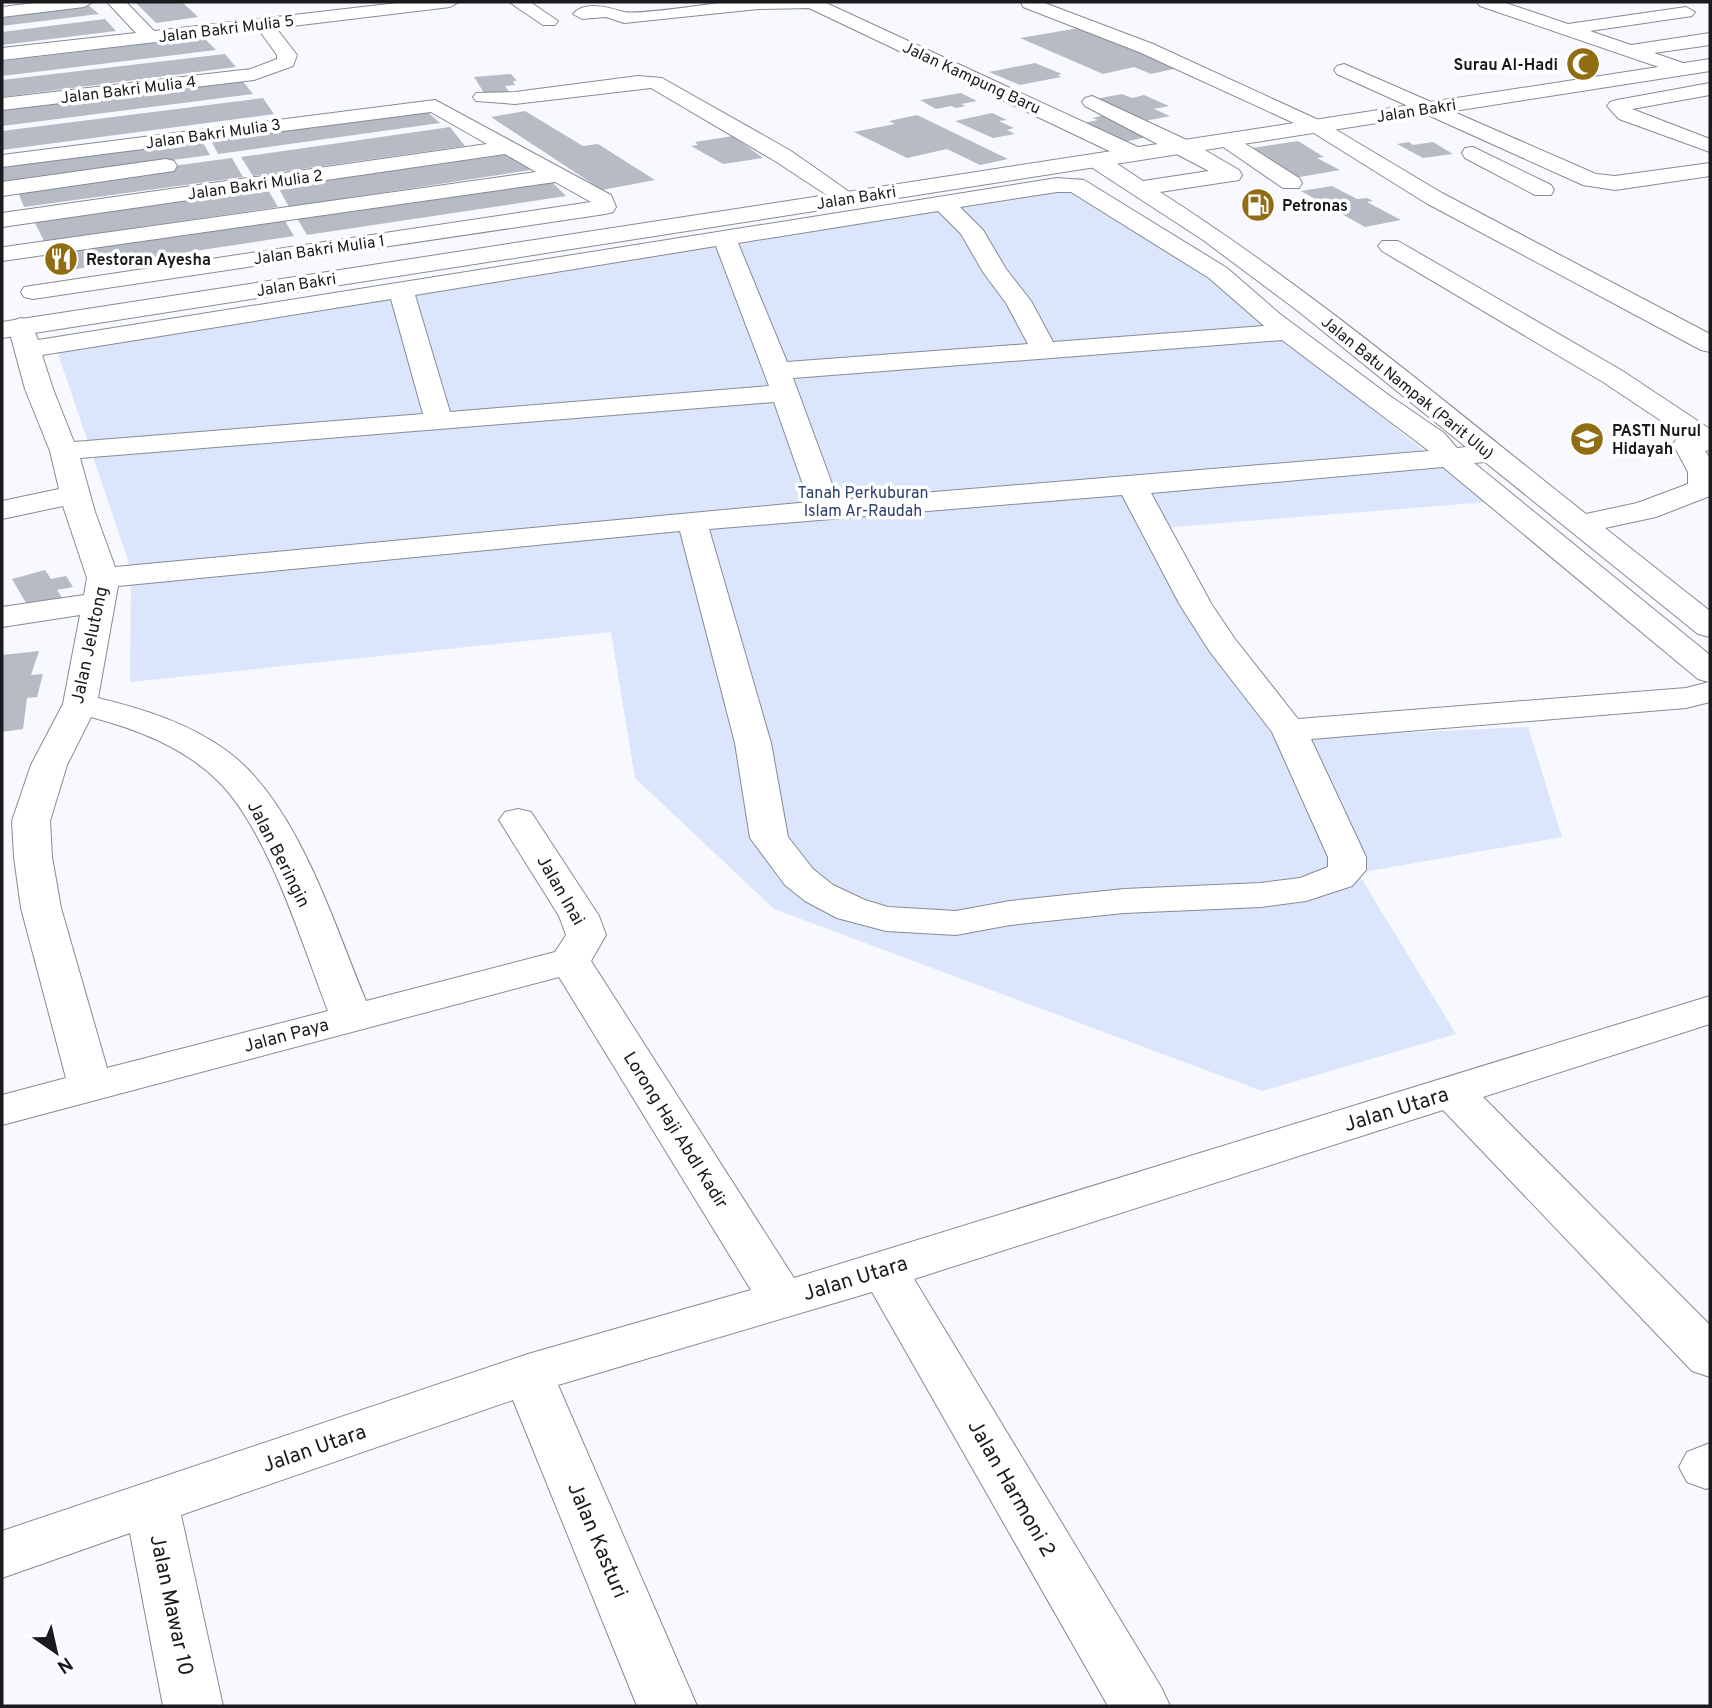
<svg xmlns="http://www.w3.org/2000/svg" width="1712" height="1708" font-family="Overpass,sans-serif">
  <style>
    .green { fill: #dbe5fb }
    .building { fill: #b6bbc6 }
    .lines { fill: none; stroke-linecap: round; stroke-linejoin: round }
    .minor-casing { stroke: #868b95; stroke-width: 2 }
    .major-casing { stroke: #868b95; stroke-width: 2 }
    .minor { fill: #fff; fill-rule: evenodd }
    .major { fill: #fff; fill-rule: evenodd }
    .labels { text-anchor: middle; stroke-width: 7; stroke-linejoin: round; paint-order: stroke }
    .far-street-label { font-size: 16px; fill: #191b1f; stroke: #fff }
    .far-poi-label { font-size: 16px; font-weight: bold; fill: #191b1f; stroke: #fff; text-anchor: start }
    .far-park-label { font-size: 16px; fill: #2d406f; stroke: #fff }
    .street-label { font-size: 18px; fill: #191b1f; stroke: #fff }
    .near-street-label { font-size: 21px; fill: #191b1f; stroke: #fff }
  </style>
  <rect width="100%" height="100%" fill="#f7f9fe"/>
  <!-- green -->
  <path class="green" d="M1081,177L1488,502L1147,529L1275,739L1528,727L1562,837L1358,873L1456,1034L1262,1091L774,909L635,778L611,632L130,682L131,569L53,339Z"/>
  <!-- building -->
  <g class="building">
    <path d="M135,2H182L198,17L156,23Z"/>
    <path d="M87,4L99,14L2,26V14Z"/>
    <path d="M105,19L116,31L2,45V32Z"/>
    <path d="M1079,28L1178,68L1151,74L1134,67L1103,74L1020,38Z"/>
    <path d="M203,37L216,50L2,76V61Z"/>
    <path d="M225,54L236,67L2,97V80Z"/>
    <path d="M1035,63L1062,74L1058,75L1061,77L1020,85L989,72Z"/>
    <path d="M511,74L517,81H513L515,85L505,86L510,93L486,96L474,77Z"/>
    <path d="M240,78L253,94L2,126V108Z"/>
    <path d="M961,93L977,101L961,104L966,106L956,108L951,106L936,109L920,100Z"/>
    <path d="M1122,94L1132,98L1144,95L1169,106L1154,109L1170,116L1145,121L1095,99Z"/>
    <path d="M263,98L274,114L2,150V131Z"/>
    <path d="M424,109L440,123L218,154L209,136Z"/>
    <path d="M525,111L583,146L598,144L655,180L602,190L491,117Z"/>
    <path d="M992,113L1007,120L999,121L1014,128L1007,130L1015,134L993,138L955,121Z"/>
    <path d="M917,115L1008,159L980,165L947,149L907,158L854,132L895,124L889,121Z"/>
    <path d="M1106,115L1152,136L1119,143L1079,124L1098,120L1092,118Z"/>
    <path d="M450,127L465,146L253,176L241,157Z"/>
    <path d="M199,136L210,155L2,183V162Z"/>
    <path d="M733,136L763,158L723,164L691,146L698,145L695,142Z"/>
    <path d="M1298,141L1324,157L1317,158L1340,170L1288,179L1252,157L1264,155L1252,148Z"/>
    <path d="M1409,142L1413,145L1433,142L1453,154L1423,158L1397,144Z"/>
    <path d="M518,153L537,169L289,207L278,187Z"/>
    <path d="M232,158L243,177L24,207L16,187Z"/>
    <path d="M548,178L566,196L307,235L295,215Z"/>
    <path d="M1332,186L1357,199L1367,198L1373,201L1367,202L1401,220L1365,227L1301,191Z"/>
    <path d="M267,188L278,207L44,241L34,221Z"/>
    <path d="M282,216L294,236L56,272L45,250Z"/>
    <path d="M45,570L51,579L66,576L73,587L57,590L63,599L29,608L12,579Z"/>
    <path d="M39,651L31,675L43,674L37,697L27,698L23,729L2,732V655Z"/>
  </g>
  <g class="lines">
    <!-- minor casing -->
    <g class="minor-casing">
      <g id="minor">
        <path d="M42,2H93L84,7L2,17V7Z"/>
        <path d="M107,2H126L154,31L406,2H459L450,7L276,28L297,55L293,66L254,80L2,110V98L251,69L277,59V55L259,30L2,60V48L136,33Z"/>
        <path d="M509,2H530L558,21L555,25H543Z"/>
        <path d="M728,2H824L1142,149L1145,154L1142,159H1126L809,8L758,9L624,23L606,17L582,19L573,14C585,0 610,8 624,12C640,15 708,4 728,2Z"/>
        <path d="M1021,2H1042L1153,44L1323,122L1442,193L1710,334V352L1701,350L1426,203L1309,130L1139,52L1023,7Z"/>
        <path d="M1477,2H1503L1568,24L1686,7L1695,12L1692,16L1590,31L1631,45L1710,33V45L1654,53L1689,65L1692,69L1689,73L1682,75L1480,6Z"/>
        <path d="M1344,64L1596,174L1615,176L1710,163V176L1615,190L1583,185L1337,74L1334,70L1337,66Z"/>
        <path d="M638,76L662,78L791,151L858,198L855,203H839L775,161L651,88L515,104L476,101L473,97L476,93L515,92Z"/>
        <path d="M1710,83V95L1632,109L1710,139V152L1619,119L1607,106L1610,102L1617,100Z"/>
        <path d="M1092,96L1191,142L1239,170L1242,175L1239,180L1160,192C1310,288 1447,404 1586,514L1637,503L1688,484V472L1673,444L1677,438L1684,436L1603,382L1382,251L1378,246L1382,241H1398L1621,370L1710,429V450L1705,451L1710,458V496L1656,517L1605,528L1710,611V637L1698,634L1485,462L1474,463L1710,655V702L1686,708L1311,739L1366,857V870L1352,886L1306,901L1261,907L1124,913L1010,925L956,935L886,931L837,918L805,901L785,885L750,838L735,743L680,531L118,586L98,698C143,709 189,723 227,751C297,802 333,922 366,1001L555,952L566,935L559,916L499,820L505,812L518,809L531,812L599,916L606,935L591,961L794,1278L1710,996V1024L1483,1097L1710,1325V1377L1692,1371L1443,1110L914,1279L1161,1687L1170,1706H1108L872,1292L558,1385L697,1706H637L513,1400L181,1515L223,1706H163L130,1533L2,1578V1531L528,1354L751,1290L559,977L2,1125V1095L66,1078L21,908L14,857L12,821L31,765L63,704L80,615L2,627V607L84,595L87,578L63,506L2,519V501L59,489L50,451L25,389L8,326L12,321L21,318L30,321L38,340L1057,178L1084,180L1227,268L1280,314L1390,396L1444,433L1457,448L1466,447L1298,311L1203,240L1088,165L1085,160L1088,155H1104L1143,181L1209,171L1085,106L1082,102L1085,98ZM1057,192H1071L1209,278L1264,326L1053,342L1031,301L1006,269L983,230L960,207ZM938,211L961,234L983,272L1006,303L1028,344L787,362L738,243ZM716,246L769,386L450,412L415,295ZM391,299L423,414L74,442L53,389L42,355ZM1282,340L1429,451L838,500L793,378ZM774,402L809,502L115,567L95,512L80,458ZM1443,467L1698,679L1709,682L1686,688L1298,719L1235,639L1212,605L1151,493ZM1122,495L1180,605L1210,652L1272,732L1328,857V867L1300,878L1261,883L1124,889L1010,901L956,911L888,907L865,900L833,885L813,869L788,837L771,743L709,529ZM91,717C136,729 184,747 218,781C268,830 302,944 328,1011L107,1068L61,908L52,857L50,821L67,765Z"/>
        <path d="M435,100L611,195L616,207L613,212L605,214L33,299L24,297L21,292L24,287L591,202L555,182L2,261V247H4L536,172L505,154L2,227V213L487,144L431,112L2,167V155Z"/>
        <path d="M1226,134L1233,136L1299,178L1302,183L1299,188H1283L1219,144L1215,140L1219,136Z"/>
        <path d="M1473,147L1551,185L1554,190L1551,195H1535L1465,158L1462,153L1465,148Z"/>
        <path d="M166,159L174,161L177,166L174,171L2,196V182Z"/>
        <path d="M1710,1443V1487L1706,1489L1687,1482L1679,1467L1687,1452Z"/>
      </g>
    </g>
    <!-- major casing -->
    <g class="major-casing">
      <path id="major" d="M1710,59V71L2,338V322Z"/>
    </g>
    <!-- minor -->
    <use href="#minor" class="minor"/>
    <!-- major -->
    <use href="#major" class="major"/>
  </g>
  <!-- icons -->
  <defs>
    <g id="mosque-disc" transform="scale(1.75)"><circle r="9.5" fill="#906d12" stroke="#fff"/><path d="M3.5-4.9A6 6 0 1 0 3.5 4.9A5 5 0 1 1 3.5-4.9Z" fill="#fff"/></g>
    <g id="fuel-disc" transform="scale(1.75)"><circle r="9.5" fill="#906d12" stroke="#fff"/><path d="M-5.5-6h7V0h2V4h1.3V-2.5L3-4.5l.8-.8L6-3V5H2.5V1h-1V6h-7ZM-4.2-4.7v3.2H.2V-4.7Z" fill="#fff"/></g>
    <g id="restaurant-disc" transform="scale(1.75)"><circle r="9.5" fill="#906d12" stroke="#fff"/><path d="M-5-6h1v4h1v-4h1v4h1v-4h1v5L-1.5 .5V6h-2V.5L-5-1ZM5-6V6H3V1.5H1.5Q1.5-4 5-6Z" fill="#fff"/></g>
    <g id="school-disc" transform="scale(1.75)"><circle r="9.5" fill="#906d12" stroke="#fff"/><path d="M0-5L7-2L0 1L-7-2ZM-4 1L0 2.5L4 1V4Q0 6-4 4Z" fill="#fff"/></g>
  </defs>
  <g fill-rule="evenodd">
    <use href="#mosque-disc" x="1583" y="64"/>
    <use href="#fuel-disc" x="1258" y="205"/>
    <use href="#restaurant-disc" x="61" y="259"/>
    <use href="#school-disc" x="1587" y="439"/>
  </g>
  <g class="labels">
    <!-- far-street labels -->
    <g class="far-street-label">
      <text transform="translate(226 28) rotate(-7)" y="6">Jalan Bakri Mulia 5</text>
      <text transform="translate(972 77) rotate(25)" y="6">Jalan Kampung Baru</text>
      <text transform="translate(128 89) rotate(-7)" y="6">Jalan Bakri Mulia 4</text>
      <text transform="translate(1416 110) rotate(-9)" y="6">Jalan Bakri</text>
      <text transform="translate(213 133) rotate(-8)" y="6">Jalan Bakri Mulia 3</text>
      <text transform="translate(255 184) rotate(-8)" y="6">Jalan Bakri Mulia 2</text>
      <text transform="translate(856 197) rotate(-9)" y="6">Jalan Bakri</text>
      <text transform="translate(319 249) rotate(-8)" y="6">Jalan Bakri Mulia 1</text>
      <text transform="translate(296 284) rotate(-9)" y="6">Jalan Bakri</text>
      <text transform="translate(1408 387) rotate(39)" y="6">Jalan Batu Nampak (Parit Ulu)</text>
    </g>
    <!-- far-poi labels -->
    <g class="far-poi-label">
      <text x="1558" y="70" text-anchor="end">Surau Al-Hadi</text>
      <text x="1282" y="211">Petronas</text>
      <text x="86" y="265">Restoran Ayesha</text>
      <text x="1612" y="436">PASTI Nurul<tspan x="1612" dy="18">Hidayah</tspan></text>
    </g>
    <!-- far-park labels -->
    <g class="far-park-label">
      <text x="863" y="498">Tanah Perkuburan<tspan x="863" dy="18">Islam Ar-Raudah</tspan></text>
    </g>
    <!-- street labels -->
    <g class="street-label">
      <text transform="translate(89 645) rotate(-78)" y="6">Jalan Jelutong</text>
      <text transform="translate(279 854) rotate(63)" y="6">Jalan Beringin</text>
      <text transform="translate(561 890) rotate(60)" y="6">Jalan Inai</text>
      <text transform="translate(286 1035) rotate(-15)" y="6">Jalan Paya</text>
      <text transform="translate(676 1130) rotate(58)" y="6">Lorong Haji Abdl Kadir</text>
    </g>
    <!-- near-street labels -->
    <g class="near-street-label">
      <text transform="translate(1396 1109) rotate(-17)" y="7">Jalan Utara</text>
      <text transform="translate(855 1278) rotate(-17)" y="7">Jalan Utara</text>
      <text transform="translate(314 1448) rotate(-19)" y="7">Jalan Utara</text>
      <text transform="translate(1012 1488) rotate(60)" y="7">Jalan Harmoni 2</text>
      <text transform="translate(598 1540) rotate(67)" y="7">Jalan Kasturi</text>
      <text transform="translate(172 1605) rotate(78)" y="7">Jalan Mawar 10</text>
    </g>
  </g>
  <!-- border -->
  <rect width="1712" height="1708" fill="none" stroke="#191b1f" stroke-width="7"/>
  <!-- north arrow -->
  <g transform="translate(56 1652) rotate(146)" stroke="#ffffff" stroke-width="5" paint-order="stroke">
  <path d="M0-5L12 26L0 18L-12 26Z" fill="#191b1f"/>
  <text y="-10" font-size="19" font-weight="bold" text-anchor="middle" fill="#191b1f">N</text>
  </g>
</svg>
